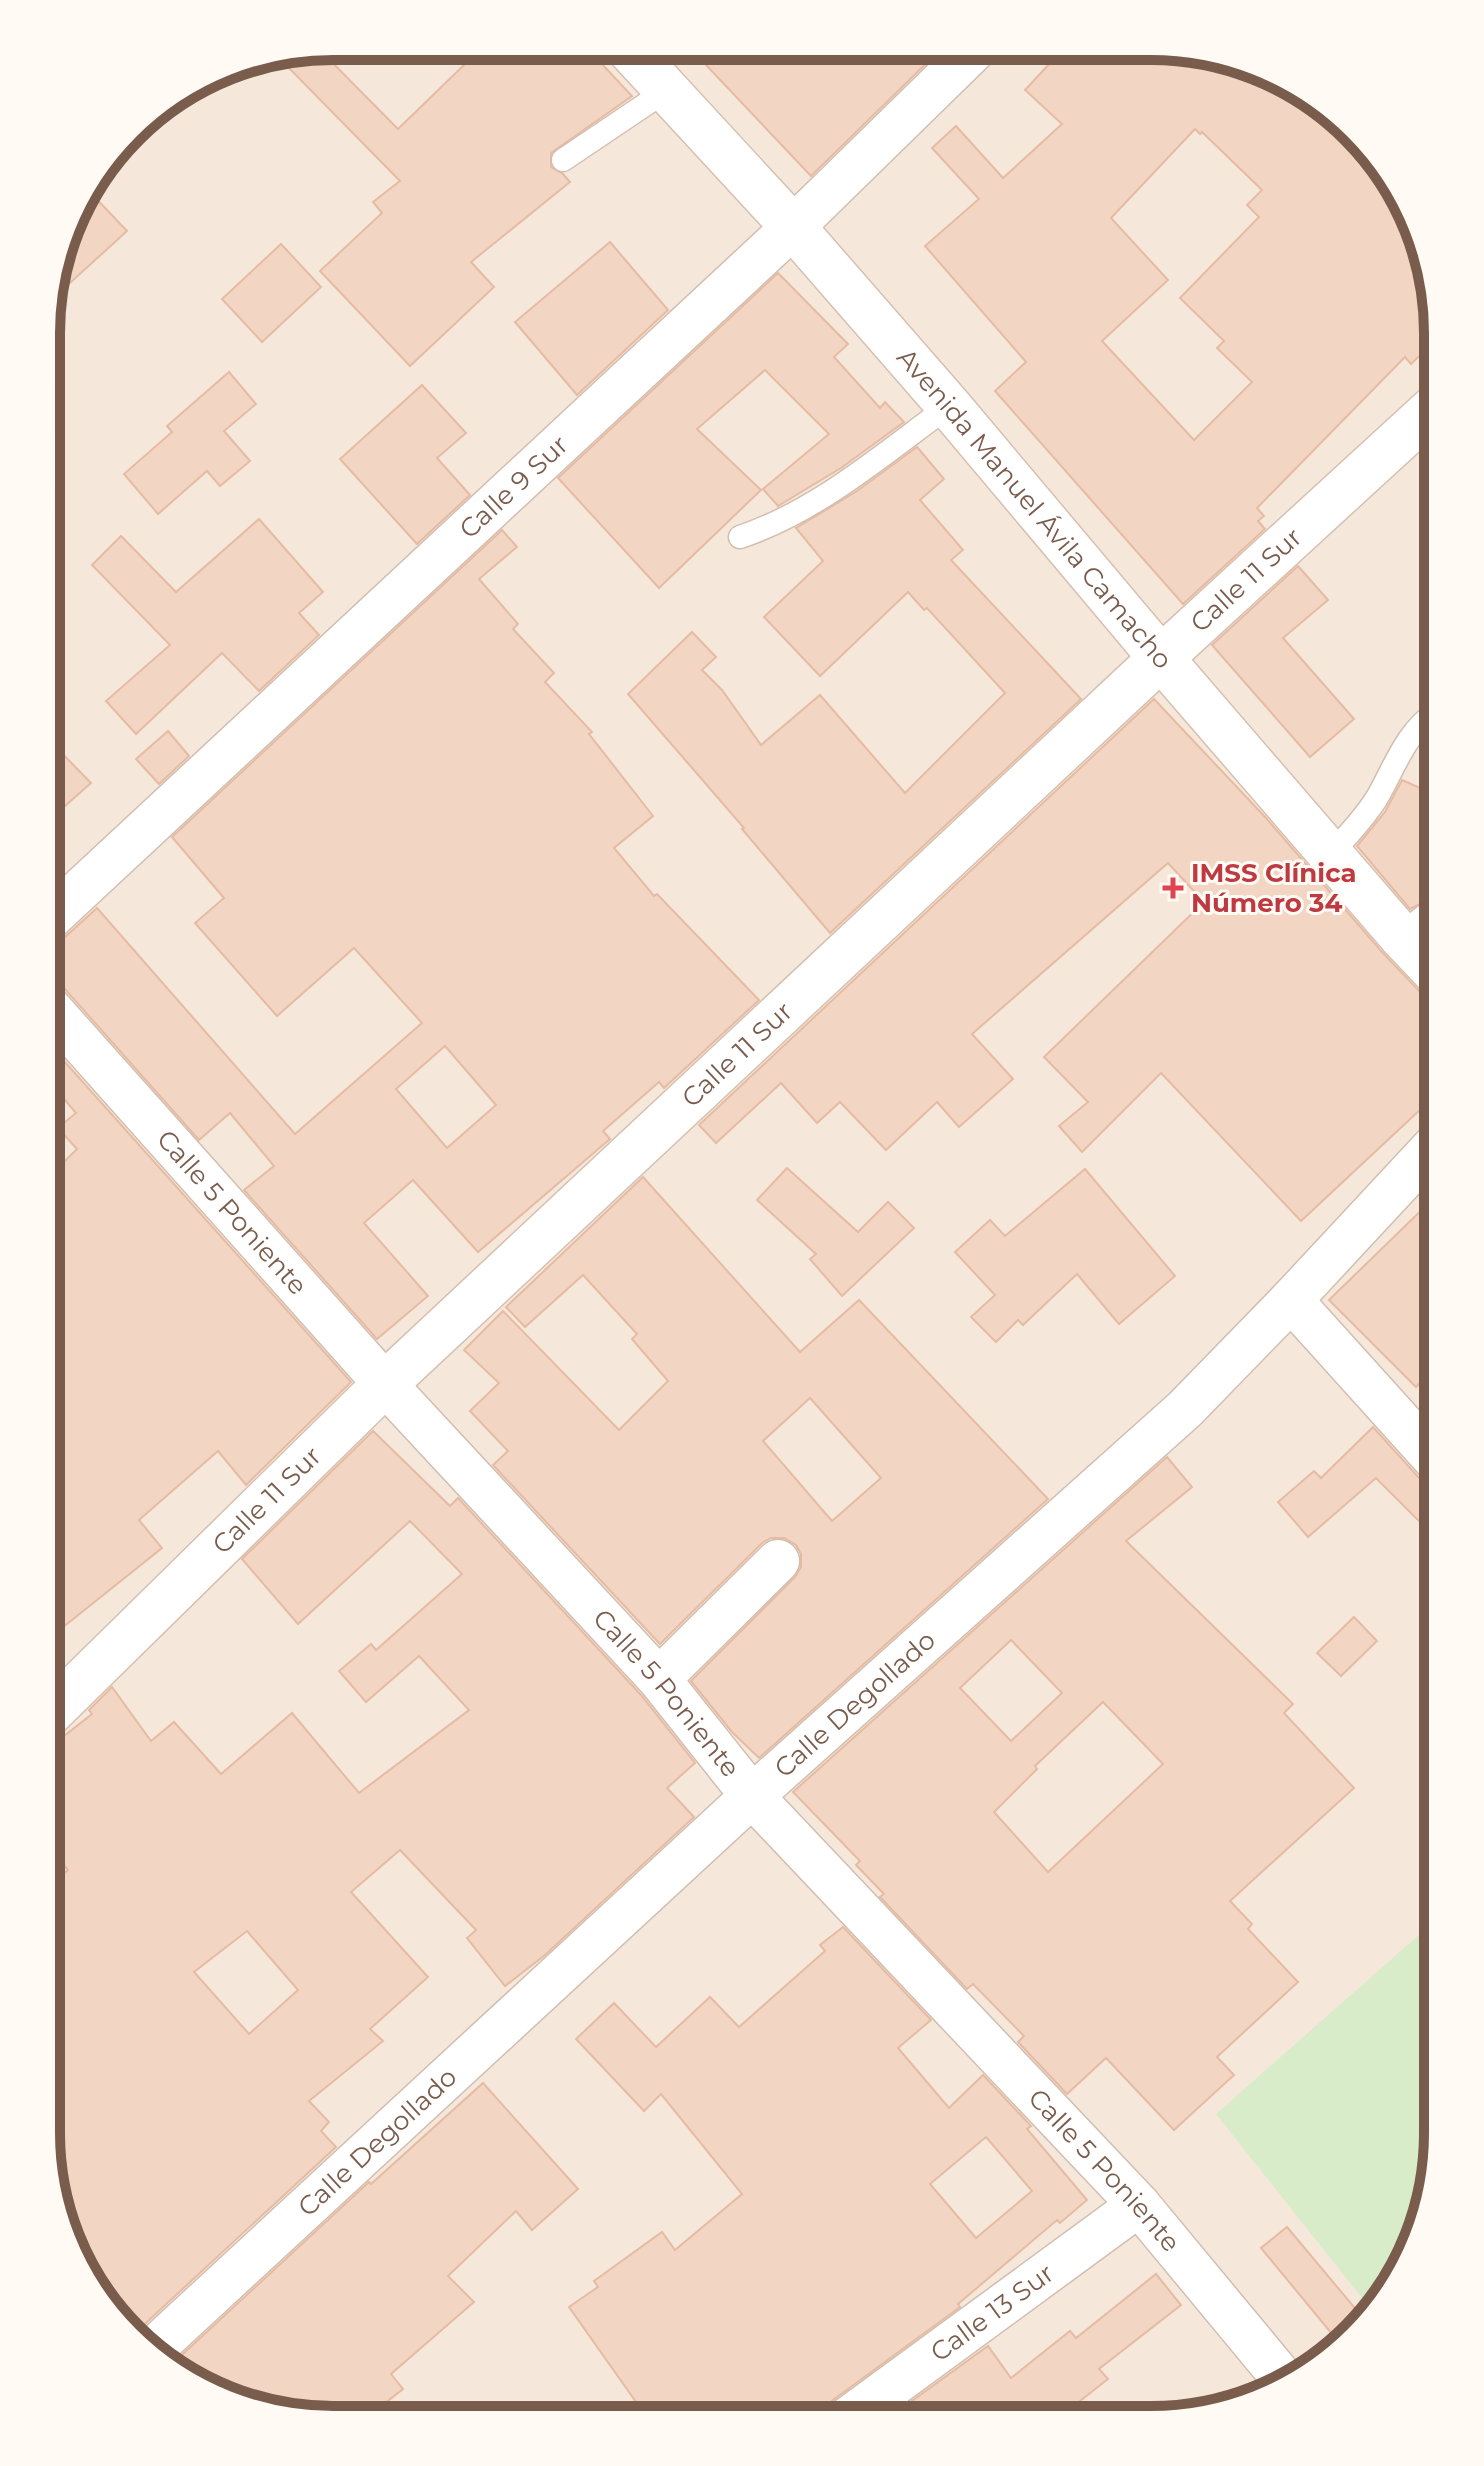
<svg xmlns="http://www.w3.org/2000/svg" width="1484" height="2466" font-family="Montserrat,sans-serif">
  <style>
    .residential { fill: #f5e8da }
    .green { fill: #d8ecc9 }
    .building { fill: #f3d5c3; stroke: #e6bba3; stroke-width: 2; fill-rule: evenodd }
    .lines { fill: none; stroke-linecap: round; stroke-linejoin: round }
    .lane-casing { stroke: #d1beb0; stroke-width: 25 }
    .street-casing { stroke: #d1beb0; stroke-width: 45 }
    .secondary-casing { stroke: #d6c0b0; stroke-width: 47 }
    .lane { stroke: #fff; stroke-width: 22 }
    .street { stroke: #fff; stroke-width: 42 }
    .secondary { stroke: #fff; stroke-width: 44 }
    .health-dot { fill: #e0444e; stroke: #fffaf3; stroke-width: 3 }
    .labels { text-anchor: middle; stroke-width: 6; stroke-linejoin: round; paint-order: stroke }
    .street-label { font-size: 26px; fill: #7a5c4d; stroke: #fffaf3 }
    .health-label { font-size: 26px; font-weight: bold; fill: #be3a42; stroke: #fffaf3; text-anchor: start }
    .rim { fill: none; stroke: #7a5c4d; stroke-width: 10 }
  </style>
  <rect width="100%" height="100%" fill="#fdf6ec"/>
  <!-- residential -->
  <path class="residential" d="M333,46L1189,49L1326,106L1416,223L1438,333L1437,2152L1416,2243L1379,2307L1261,2398L1152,2420L296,2418L158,2360L68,2243L46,2133L48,296L76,206L143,117L223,68Z"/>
  <!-- green -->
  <path class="green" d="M1437,1919V2152L1416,2243L1379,2307L1373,2312L1216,2114Z"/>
  <!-- building -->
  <g class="building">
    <path d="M445,46L586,47L632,96L551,153V167L563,174L570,182L471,262L494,287L410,366L320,271L382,213L373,202L400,181L278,57L319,49L398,129L464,65Z"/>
    <path d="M689,47H832L942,48L811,176Z"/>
    <path d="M1064,48L1189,49L1326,106L1416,223L1438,338L1411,364L1405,357L1257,508L1264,516L1258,521L1265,529L1183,604L995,391L1026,362L925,246L979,199L932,148L956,126L1003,178L1062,124L1025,90ZM1195,129L1200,134L1202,132L1262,190L1247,205L1259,217L1180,298L1224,341L1217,348L1252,382L1194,440L1102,341L1168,280L1111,218Z"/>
    <path d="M88,190L127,231L48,303L76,206Z"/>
    <path d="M610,242L668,310L577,395L515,322Z"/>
    <path d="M281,244L321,287L262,342L222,299Z"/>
    <path d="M778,273L848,344L834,357L880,408L885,402L904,422L841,468L778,506L763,489L829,434L765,370L697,429L761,490L659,588L558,478Z"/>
    <path d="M229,372L256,404L224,431L250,461L220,486L207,471L158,514L124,474L172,432L167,426Z"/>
    <path d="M422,385L466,433L437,458L470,495L417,544L340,459Z"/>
    <path d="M917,447L944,479L920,500L963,550L951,560L1081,699L830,933L742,829L744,828L628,694L692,632L716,657L702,670L722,690L761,745L820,695L905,793L1005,693L927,608L924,610L908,592L820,676L764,617L823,561L796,528L857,491Z"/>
    <path d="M259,519L323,592L299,613L319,635L259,691L222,653L136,734L106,701L170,645L92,565L121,536L176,592Z"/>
    <path d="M502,530L517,547L479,579L518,624L513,629L554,673L545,682L592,732L589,734L653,816L614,848L654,896L657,894L759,1000L664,1088L659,1082L603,1131L610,1139L478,1252L413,1180L364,1223L428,1296L377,1339L244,1190L274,1166L230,1113L199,1140L65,989L55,983L48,982V943L64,938L97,908L295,1134L422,1023L354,948L277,1016L195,923L224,898L172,837ZM445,1046L496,1105L447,1148L396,1089Z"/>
    <path d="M1298,566L1328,600L1283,638L1354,719L1310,757L1212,645Z"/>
    <path d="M1154,699L1266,818L1382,952L1420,992L1438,1000V1093L1301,1221L1161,1073L1082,1152L1059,1126L1088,1102L1044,1057L1204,902L1168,863L972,1034L1013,1079L959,1127L937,1102L886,1150L840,1102L817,1123L781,1083L716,1143L699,1125Z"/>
    <path d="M168,731L189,756L159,784L136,759Z"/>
    <path d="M48,739L91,783L48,821Z"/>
    <path d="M1402,780L1438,796V895L1410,909L1357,846L1385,812Z"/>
    <path d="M47,1042L351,1382L246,1485L218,1451L139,1520L162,1548L47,1640V1245L64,1227L58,1221L60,1218L47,1205V1179L77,1149L58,1128L76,1113L47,1079Z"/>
    <path d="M787,1168L858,1232L888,1202L914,1228L842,1296L810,1259L816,1254L757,1200Z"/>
    <path d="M1085,1169L1175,1276L1119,1324L1077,1274L1023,1325L1018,1320L996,1342L971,1317L995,1295L955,1252L990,1220L1005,1236Z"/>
    <path d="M643,1177L800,1352L859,1300L1048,1499L759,1758L732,1732L691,1681L795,1577L801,1567V1554L796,1545L784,1538H771L762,1543L660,1644L493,1465L508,1451L470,1411L499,1383L464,1350L503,1311L619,1430L668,1381L632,1339L637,1334L583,1275L525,1327L506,1307ZM810,1398L881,1478L832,1521L763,1441Z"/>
    <path d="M1438,1194V1365L1416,1387L1329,1300Z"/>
    <path d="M1373,1427L1420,1479L1430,1486H1438V1540L1376,1478L1308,1537L1278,1502L1314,1471L1321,1478Z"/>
    <path d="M373,1431L450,1506L458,1498L641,1695L695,1763L667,1788L694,1817L545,1955L505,1986L467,1938L476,1930L400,1850L351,1892L428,1977L370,2029L383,2041L309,2101L329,2122L321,2131L336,2147L136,2332L68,2243L46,2133V1889L68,1870L46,1844V1750L92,1714L89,1710L112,1687L151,1741L174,1722L221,1774L292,1713L359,1793L469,1710L419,1656L366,1702L339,1671L371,1644L376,1650L462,1574L410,1521L298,1624L242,1559ZM247,1931L298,1990L249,2034L194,1972Z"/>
    <path d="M1167,1457L1192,1487L1126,1541L1293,1704L1284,1713L1354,1788L1230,1901L1252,1924L1248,1929L1298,1982L1217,2057L1234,2075L1174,2130L1106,2058L1067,2094L1018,2042L1024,2036L973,1984L967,1989L880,1897L884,1894L856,1865L860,1861L793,1792ZM1011,1640L1062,1693L1011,1741L960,1688ZM1103,1702L1163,1764L1048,1872L994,1812L1037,1769L1035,1766Z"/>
    <path d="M1354,1617L1377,1641L1341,1676L1317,1653Z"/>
    <path d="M843,1927L931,2020L898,2048L949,2108L983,2075L1031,2126L1027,2129L1087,2200L1060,2223L1057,2220L958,2304L960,2307L833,2400L825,2409L823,2419H648L569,2307L598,2287L594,2281L662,2232L675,2250L742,2194L661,2094L644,2111L576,2039L614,2003L656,2047L710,1997L739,2027L825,1951L820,1945ZM986,2137L1032,2191L976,2238L930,2184Z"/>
    <path d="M483,2083L578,2189L532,2230L516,2211L448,2276L474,2302L391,2374L403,2389L366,2418H296L170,2366L369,2182L371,2184Z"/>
    <path d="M1287,2227L1364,2319L1337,2340L1261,2248Z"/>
    <path d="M1156,2274L1181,2305L1099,2369L1108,2379L1056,2420L887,2419L988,2346L1011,2378L1070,2331L1076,2338Z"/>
  </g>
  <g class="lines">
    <!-- lane casing -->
    <g class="lane-casing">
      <g id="lane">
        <path d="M563,160L667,90"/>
        <path d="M740,537C818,511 883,454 949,406"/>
        <path d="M1331,855C1346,836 1366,817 1378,796C1397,762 1405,734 1438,710"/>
        <path d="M1400,935L1424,916L1438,909"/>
      </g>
    </g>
    <!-- street casing -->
    <g class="street-casing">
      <g id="street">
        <path id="s1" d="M48,920L793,227L976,48"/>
        <path id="s2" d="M47,1005L385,1384L659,1679L752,1796L1139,2205L1284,2380"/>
        <path d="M1291,1300L1438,1463"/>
        <path d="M659,1679L778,1561"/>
        <path id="s3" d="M151,2351L752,1796L1185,1409L1291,1300L1438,1142"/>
        <path id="s4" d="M847,2419L1139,2205"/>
      </g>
    </g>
    <!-- secondary casing -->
    <g class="secondary-casing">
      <g id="secondary">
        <path id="s5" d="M627,47L793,227L949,406L1161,658L1400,935L1438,975"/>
        <path id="s6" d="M47,1716L385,1384L1161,658L1438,404"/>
      </g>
    </g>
    <!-- lane -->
    <use href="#lane" class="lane"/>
    <!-- street -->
    <use href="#street" class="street"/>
    <!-- secondary -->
    <use href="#secondary" class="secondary"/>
  </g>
  <!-- markers -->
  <path class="health-dot" d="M1169 876h8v8h8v8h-8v8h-8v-8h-8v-8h8z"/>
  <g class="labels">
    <!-- street labels -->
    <g class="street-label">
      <text dy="9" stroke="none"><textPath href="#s1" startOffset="636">Calle 9 Sur</textPath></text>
      <text dy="9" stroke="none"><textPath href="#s5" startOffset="616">Avenida Manuel Ávila Camacho</textPath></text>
      <text dy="9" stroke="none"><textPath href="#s6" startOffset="1652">Calle 11 Sur</textPath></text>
      <text dy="9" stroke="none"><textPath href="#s6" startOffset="956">Calle 11 Sur</textPath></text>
      <text dy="9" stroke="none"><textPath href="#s2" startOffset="278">Calle 5 Poniente</textPath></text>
      <text dy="9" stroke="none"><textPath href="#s6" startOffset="308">Calle 11 Sur</textPath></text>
      <text dy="9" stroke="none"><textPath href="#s2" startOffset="926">Calle 5 Poniente</textPath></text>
      <text dy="9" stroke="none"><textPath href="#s3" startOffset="956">Calle Degollado</textPath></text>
      <text dy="9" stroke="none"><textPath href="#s3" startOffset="308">Calle Degollado</textPath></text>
      <text dy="9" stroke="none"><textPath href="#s2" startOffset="1574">Calle 5 Poniente</textPath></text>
      <text dy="9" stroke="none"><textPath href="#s4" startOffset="180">Calle 13 Sur</textPath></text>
    </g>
    <!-- health labels -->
    <g class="health-label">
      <text x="1191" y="882">IMSS Clínica<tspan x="1191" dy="30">Número 34</tspan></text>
    </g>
  </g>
  <!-- crop -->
  <path d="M0 0H1484V2466H0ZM333 60H1151A273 273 0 0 1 1424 333V2133A273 273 0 0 1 1151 2406H333A273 273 0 0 1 60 2133V333A273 273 0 0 1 333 60Z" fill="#fffaf3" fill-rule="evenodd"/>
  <path class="rim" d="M333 60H1151A273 273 0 0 1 1424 333V2133A273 273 0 0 1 1151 2406H333A273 273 0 0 1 60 2133V333A273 273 0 0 1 333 60Z"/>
</svg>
